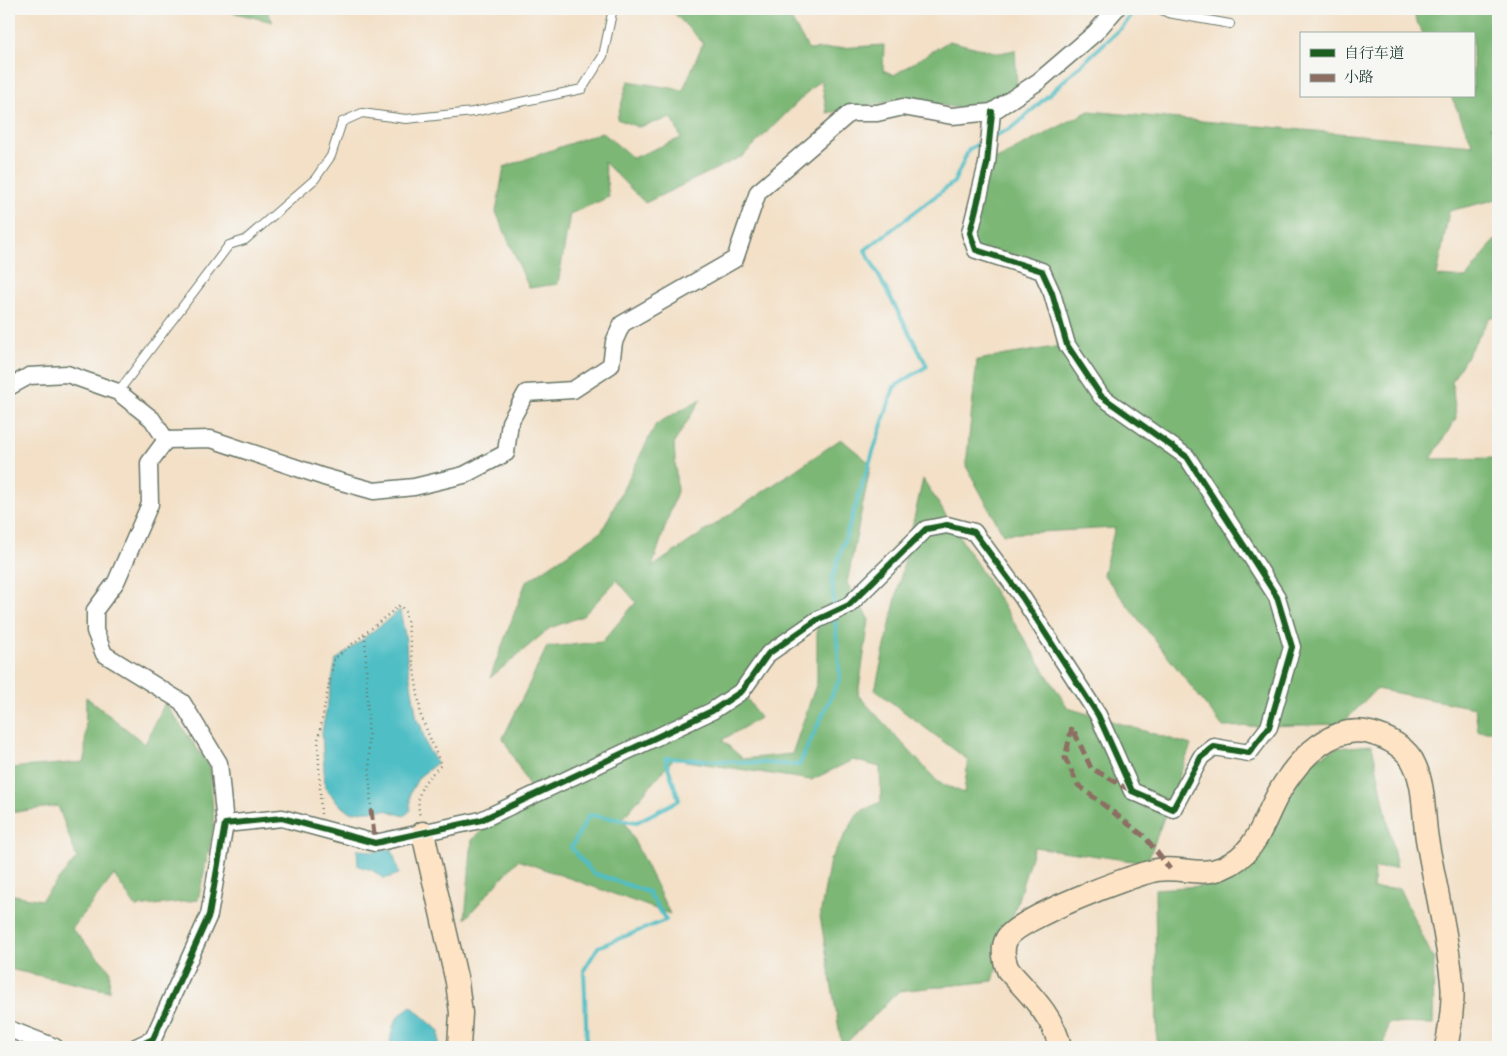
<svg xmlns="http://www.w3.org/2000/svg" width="1507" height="1056" font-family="Cardo,'Noto Serif SC',serif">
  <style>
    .forest { fill: #7cb776; stroke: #4e7a55; fill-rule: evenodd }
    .water { fill: #50bec5; stroke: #387e7c }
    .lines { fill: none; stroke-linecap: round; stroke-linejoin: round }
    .stream { stroke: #50bec5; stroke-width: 4 }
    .lane-casing { stroke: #697667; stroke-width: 10 }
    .street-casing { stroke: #697667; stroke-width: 19 }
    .secondary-casing { stroke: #697667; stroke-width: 25 }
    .path { stroke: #697667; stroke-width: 2.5; stroke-dasharray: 1 4; stroke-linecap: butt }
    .lane { stroke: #fff; stroke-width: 8 }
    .street { stroke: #fff; stroke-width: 16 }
    .secondary { stroke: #fee4c5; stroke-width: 22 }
    .quiet { stroke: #8d6e63; stroke-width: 5; stroke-dasharray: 10 5; stroke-linecap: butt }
    .cycleway-casing { stroke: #f6f6f2; stroke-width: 9 }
    .cycleway { stroke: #1b5e20; stroke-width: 6 }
  </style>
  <rect width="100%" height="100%" fill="#f6f6f2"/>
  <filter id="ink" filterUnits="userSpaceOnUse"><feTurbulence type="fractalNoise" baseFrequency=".02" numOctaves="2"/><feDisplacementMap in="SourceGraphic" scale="10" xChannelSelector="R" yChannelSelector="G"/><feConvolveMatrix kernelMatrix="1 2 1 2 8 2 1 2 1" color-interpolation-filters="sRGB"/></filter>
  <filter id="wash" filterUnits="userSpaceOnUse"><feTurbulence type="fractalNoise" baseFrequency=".0096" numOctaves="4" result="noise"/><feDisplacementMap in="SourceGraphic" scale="20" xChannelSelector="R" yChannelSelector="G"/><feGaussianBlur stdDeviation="1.12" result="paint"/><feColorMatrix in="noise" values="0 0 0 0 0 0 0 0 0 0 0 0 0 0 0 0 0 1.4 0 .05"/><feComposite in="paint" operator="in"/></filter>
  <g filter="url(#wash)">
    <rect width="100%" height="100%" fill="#f3e0c7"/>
    <!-- forest -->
    <g class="forest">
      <path d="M226,9H266L273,22L227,11Z"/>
      <path d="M691,9H785L809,50L884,45L883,70L894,75L949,41L999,53L1015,50L1017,86L987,103L958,108L904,99L827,113L821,79L743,156L645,203L604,162L609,197L570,214L558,284L529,288L496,212L504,167L602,132L633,158L681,138L672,118L638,127L617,119L628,81L683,90L703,43L671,10Z"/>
      <path d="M1412,9H1498V129L1490,127L1498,138V199L1449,211L1437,276L1466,278L1495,240H1498V319L1490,317L1452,381L1456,418L1431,459L1498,458V731H1478L1475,708L1376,689L1342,724L1223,727L1103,574L1115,528L1003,534L966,466L977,360L1066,345L1042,271L976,250L970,233L987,164L1089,111L1473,145L1451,96H1473V34H1422Z"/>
      <path d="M701,399L674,443L677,491L652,567L841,439L871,464L847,583L869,620L858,695L938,782L964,793L968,760L875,690L923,479L1068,708L1191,745L1147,863L1034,847L993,981L899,991L842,1047L820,916L830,860L859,812L881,802L880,767L853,760L811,780L673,759L623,818L670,914L518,860L465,919L472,840L529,786L503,738L547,647L602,642L636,602L617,580L583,616L550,628L490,678L526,582L602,531L656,424ZM817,620V682L792,754L743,759L722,740L760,718L742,691L768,654Z"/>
      <path d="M86,697L145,744L165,703L210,767L214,826L198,900L136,907L114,875L72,929L110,970L109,991L9,969V894L41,900L77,858L58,806L9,813V768L85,762Z"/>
      <path d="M1372,745L1397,867L1374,869L1373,889L1399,888L1434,960L1433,1024L1388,1023L1384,1047H1157L1155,889L1201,886L1238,872L1292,788L1313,761L1336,748Z"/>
    </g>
    <!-- water -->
    <g class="water">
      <path d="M400,610L406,641L407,659L417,720L421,726L427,747L437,763L419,777L410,793V811L404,816L386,810L350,812L340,805L325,788L322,732L336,660Z"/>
      <path d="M357,849L374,852L392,849L399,874L384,879L372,870L358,866Z"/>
      <path d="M411,1006L439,1031V1047H396L390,1042C393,1023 395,1017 411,1006Z"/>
    </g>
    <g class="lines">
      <!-- stream -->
      <g class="stream">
        <path d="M995,136L1015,126L1124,25L1136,9"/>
        <path d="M834,607L832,579L894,387L927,366L865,250L954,182L969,149L984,141"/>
        <path d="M587,1047L584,970L598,947L666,920L648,892L593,873L571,848L589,815L637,822L679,800L665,758L799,765L840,678L835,616"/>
      </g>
    </g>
  </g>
  <g filter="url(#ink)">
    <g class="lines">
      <!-- lane casing -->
      <g class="lane-casing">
        <g id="lane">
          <path d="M1160,9L1168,13L1230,24"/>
          <path d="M118,392L229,245L245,240L315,179L331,156L342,122L362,113L406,119L473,112L582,89L603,56L612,13L614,9"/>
        </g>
      </g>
      <!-- street casing -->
      <g class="street-casing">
        <g id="street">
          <path d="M9,387L29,376L67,374L118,392L152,419L166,440L211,439L324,477L374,491L414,487L464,475L506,453L510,422L526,393L573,390L611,365L614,342L622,324L735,259L758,192L850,113H877L903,107L952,116L992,112L1039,81L1095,33L1116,9"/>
          <path d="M166,440L149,463L150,504L116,582L95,610V631L104,654L182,702L219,763L225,824"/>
          <path d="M9,1029L55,1047"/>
          <path d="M136,1047L153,1039L209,915L225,824L282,818L375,843L481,820L712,711L742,691L768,654L817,620L849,605L926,529L947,525L974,532L1022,597L1098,715L1132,791L1173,809L1201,757L1214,747L1249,753L1269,727L1292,647L1277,597L1187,457L1101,396L1067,345L1052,293L1042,271L976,250L970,233L987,164L992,112"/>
        </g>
      </g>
      <!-- secondary casing -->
      <g class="secondary-casing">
        <g id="secondary">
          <path d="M423,833L457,982L461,1013L459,1047"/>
          <path d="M1060,1047C1053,1015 1029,994 1008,970C1004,960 1001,948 1007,938C1019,918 1131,875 1157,870C1178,866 1201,877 1222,868C1261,852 1263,816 1284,784C1301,757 1334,723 1370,733C1387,737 1408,748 1415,766C1425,788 1423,815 1427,839C1435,886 1447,934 1452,982C1454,999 1450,1030 1446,1047"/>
        </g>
      </g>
      <!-- path -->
      <g class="path">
        <path d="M365,634L371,810"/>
        <path d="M321,814L318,740L334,659L400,605L406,613L421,716L441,765C423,782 415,791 420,817"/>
      </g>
      <!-- lane -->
      <use href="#lane" class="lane"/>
      <!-- street -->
      <use href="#street" class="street"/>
      <!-- secondary -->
      <use href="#secondary" class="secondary"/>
      <!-- quiet -->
      <g class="quiet">
        <path d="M1130,790L1091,768L1072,727L1065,758L1078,785L1145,837L1170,869"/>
        <path d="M371,810L375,843"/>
      </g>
      <!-- cycleway casing -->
      <g class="cycleway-casing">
        <path id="cycleway" d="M136,1047L153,1039L209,915L225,824L282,818L375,843L481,820L712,711L742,691L768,654L817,620L849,605L926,529L947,525L974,532L1022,597L1098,715L1132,791L1173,809L1201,757L1214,747L1249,753L1269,727L1292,647L1277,597L1187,457L1101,396L1067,345L1052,293L1042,271L976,250L970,233L987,164L992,112"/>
      </g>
      <!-- cycleway -->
      <use href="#cycleway" class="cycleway"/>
    </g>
  </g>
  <!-- margin -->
  <rect width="1507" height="1056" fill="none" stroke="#f6f6f2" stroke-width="30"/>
  <!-- legend -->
  <rect x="1300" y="32" width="175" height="65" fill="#f6f6f2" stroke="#a0aca6"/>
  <rect x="1310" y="49" width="25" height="8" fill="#1b5e20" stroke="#a0aca6"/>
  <text x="1344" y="58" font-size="15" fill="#1f3d34">自行车道</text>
  <rect x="1310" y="74" width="25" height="8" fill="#8d6e63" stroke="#a0aca6"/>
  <text x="1344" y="82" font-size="15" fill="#1f3d34">小路</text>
</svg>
